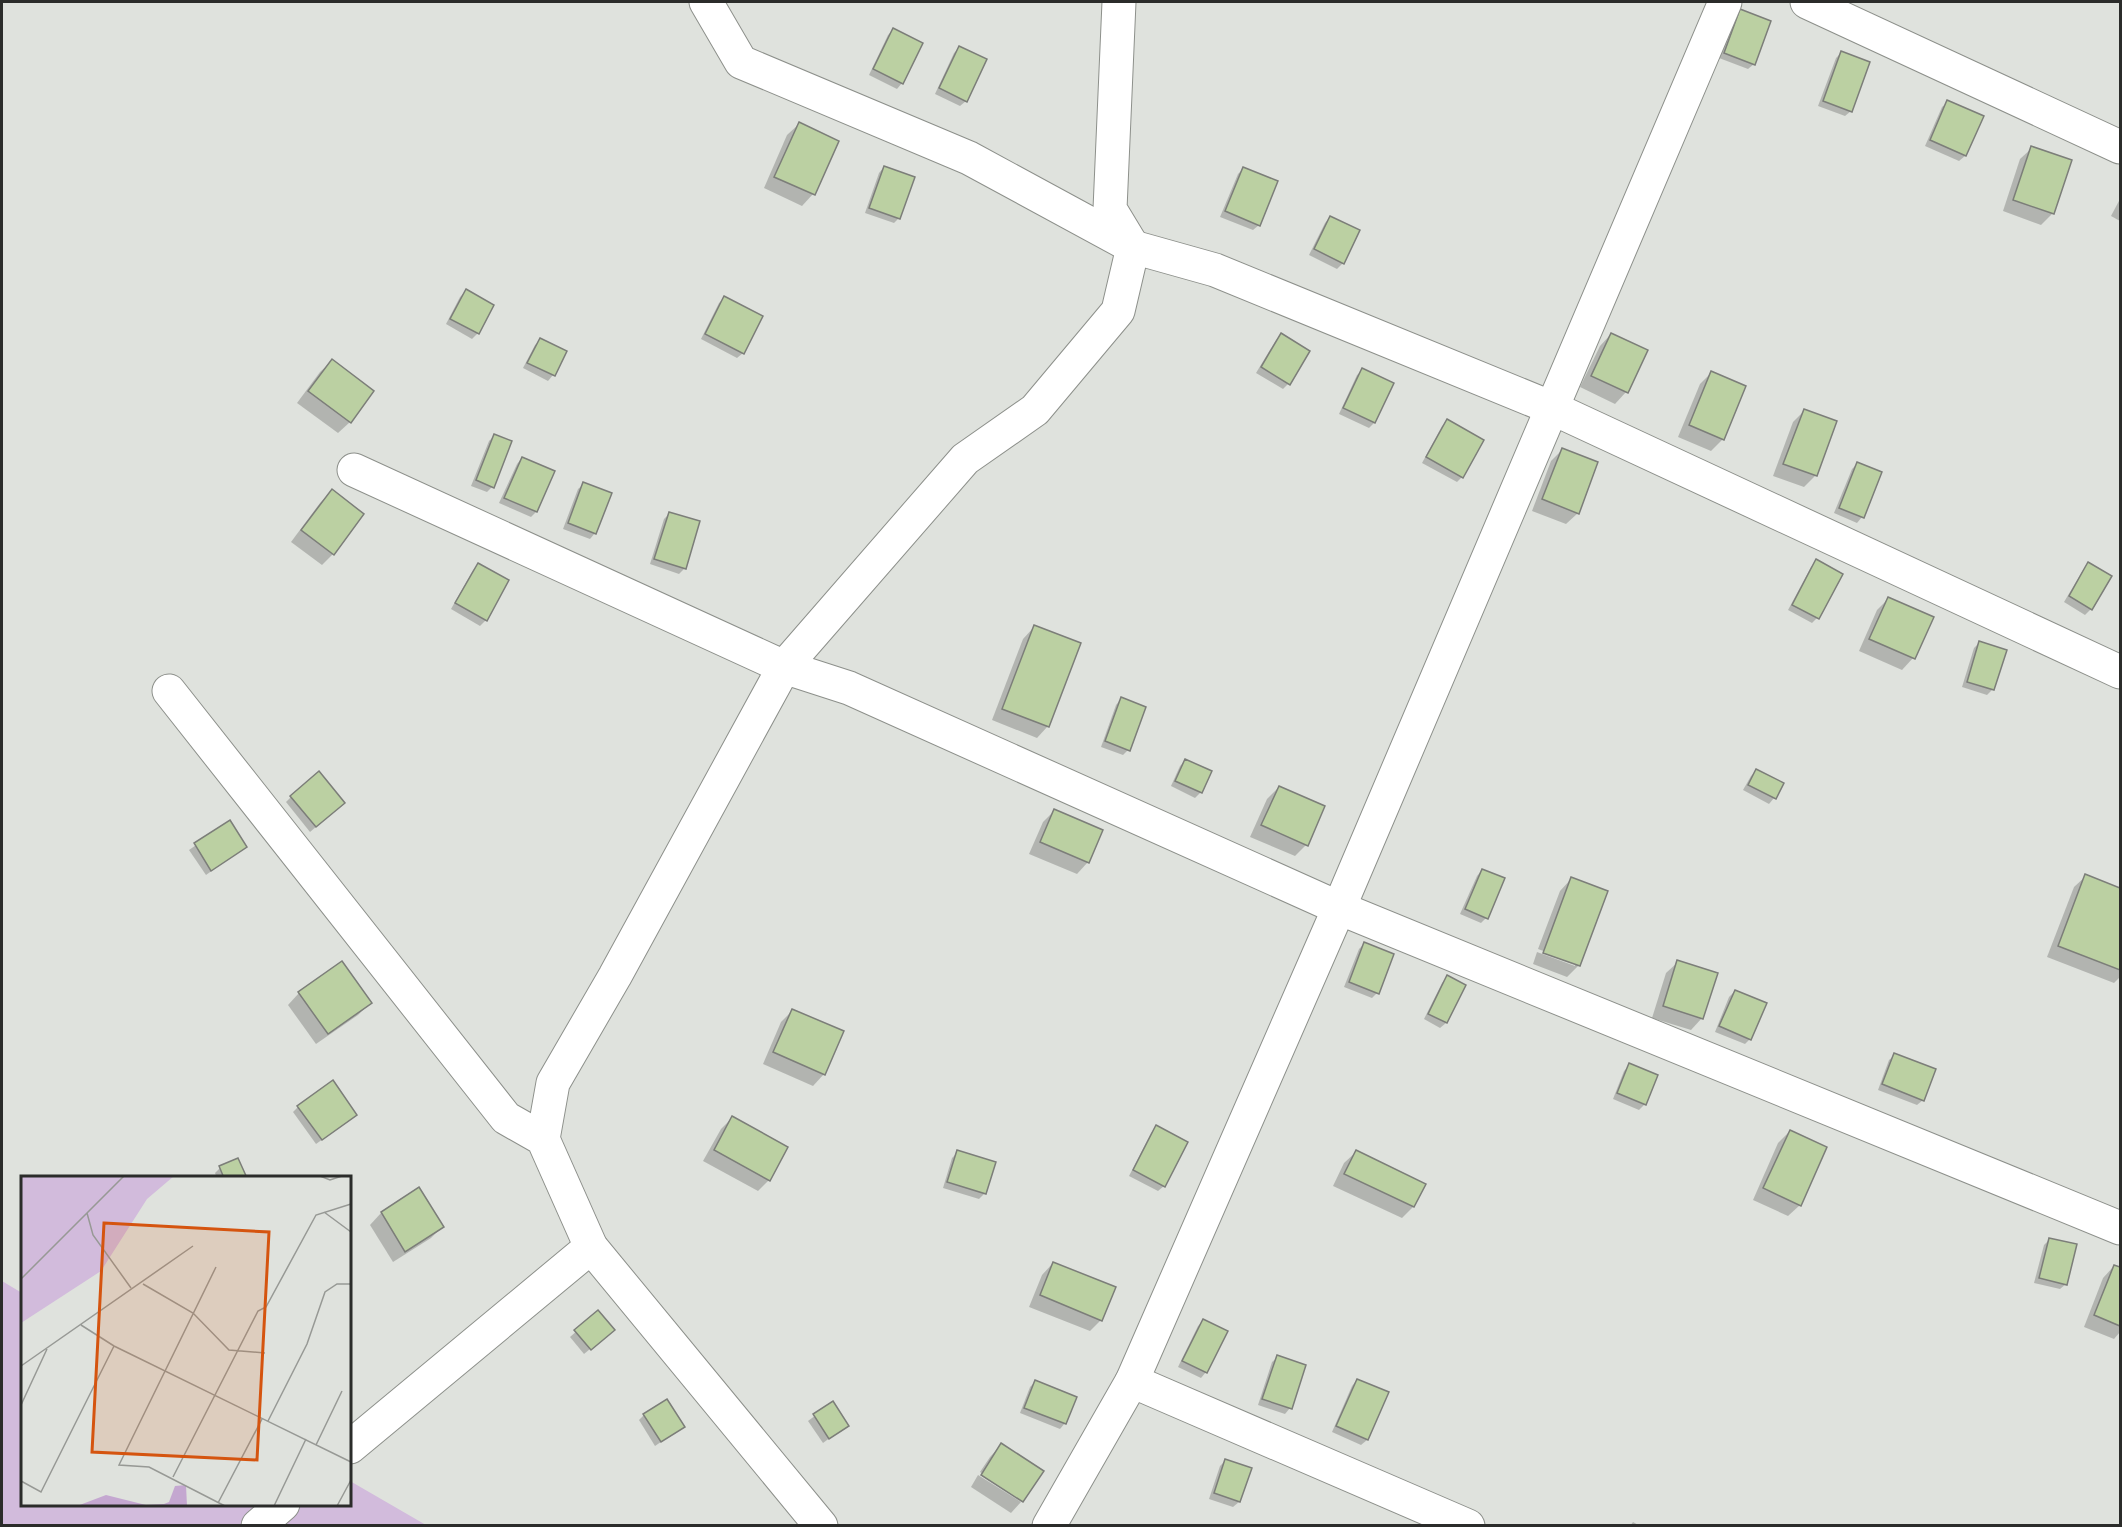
<svg xmlns="http://www.w3.org/2000/svg" width="2122" height="1527" font-family="'Golos Text',sans-serif">
  <style>
    .green { fill: #d2bbdc }
    .shadow { fill: #0003 }
    .building { fill: #bbd0a2; stroke: #7c7e79; stroke-width: 1.5 }
    .lines { fill: none; stroke-linecap: round; stroke-linejoin: round }
    .minor-casing { stroke: #8d908b; stroke-width: 35 }
    .minor { stroke: #fff; stroke-width: 33 }
    .inset-road { fill: none; stroke: #979995; stroke-width: 1.5 }
    .view { fill: #d5540f; fill-opacity: 0.15; stroke: #d5540f; stroke-width: 3 }
    .inset-edge { fill: none; stroke: #2b2c2a; stroke-width: 3 }
  </style>
  <rect width="100%" height="100%" fill="#dfe2dd"/>
  <!-- green -->
  <path class="green" d="M2,1281L22,1293V1504H350V1481L426,1525H2Z"/>
  <!-- shadow -->
  <g class="shadow">
    <path d="M1740,11L1754,64L1748,69L1719,58L1735,17Z"/>
    <path d="M893,30L902,83L897,89L869,75L888,35Z"/>
    <path d="M959,48L966,101L960,106L935,94L954,53Z"/>
    <path d="M1842,52L1851,111L1845,116L1818,106L1836,58Z"/>
    <path d="M1948,102L1982,117L1965,156L1959,161L1925,146L1942,107Z"/>
    <path d="M799,124L813,194L802,206L764,188L787,135Z"/>
    <path d="M2032,148L2053,213L2041,225L2003,211L2020,159Z"/>
    <path d="M884,167L899,218L894,223L865,213L879,173Z"/>
    <path d="M1243,169L1259,225L1253,230L1220,217L1238,174Z"/>
    <path d="M2120,199V221L2111,216Z"/>
    <path d="M1330,217L1343,263L1337,269L1309,255L1325,223Z"/>
    <path d="M466,291L492,305L478,333L472,339L446,324L460,297Z"/>
    <path d="M724,298L743,353L737,358L701,339L719,303Z"/>
    <path d="M1611,334L1646,350L1626,392L1615,404L1580,387L1600,346Z"/>
    <path d="M1281,335L1288,384L1283,389L1256,373L1276,340Z"/>
    <path d="M541,340L565,352L553,375L548,381L523,368L535,345Z"/>
    <path d="M332,361L350,422L338,433L297,403L320,372Z"/>
    <path d="M1363,370L1374,423L1369,428L1339,414L1357,375Z"/>
    <path d="M1711,373L1723,439L1711,451L1678,437L1700,384Z"/>
    <path d="M1805,410L1836,422L1815,476L1804,487L1773,476L1793,422Z"/>
    <path d="M1448,421L1462,477L1457,482L1422,463L1442,426Z"/>
    <path d="M495,435L492,487L487,492L471,486L489,441Z"/>
    <path d="M1562,450L1578,513L1566,524L1532,511L1551,461Z"/>
    <path d="M522,458L536,512L531,517L499,503L517,464Z"/>
    <path d="M1858,463L1862,517L1857,523L1834,513L1852,469Z"/>
    <path d="M584,484L595,533L590,539L563,529L578,489Z"/>
    <path d="M332,491L333,554L322,565L291,542L320,503Z"/>
    <path d="M669,514L685,568L679,574L650,564L664,519Z"/>
    <path d="M1816,561L1817,618L1812,623L1788,610L1811,567Z"/>
    <path d="M2088,564L2110,576L2091,609L2085,615L2064,602L2083,570Z"/>
    <path d="M478,565L486,620L480,626L451,609L473,570Z"/>
    <path d="M1889,598L1932,618L1913,658L1902,670L1859,651L1877,610Z"/>
    <path d="M1034,627L1048,726L1037,738L992,720L1023,639Z"/>
    <path d="M1979,643L1993,689L1987,695L1962,687L1974,648Z"/>
    <path d="M1121,699L1128,750L1123,755L1101,747L1116,705Z"/>
    <path d="M1185,761L1201,792L1195,798L1171,786L1180,766Z"/>
    <path d="M1756,771L1782,784L1774,798L1769,804L1743,790L1751,776Z"/>
    <path d="M1279,787L1306,845L1295,856L1250,837L1267,799Z"/>
    <path d="M291,797L338,808L310,832L286,802Z"/>
    <path d="M1054,811L1088,862L1077,874L1029,854L1043,822Z"/>
    <path d="M229,822L245,847L206,875L189,850Z"/>
    <path d="M1482,870L1486,918L1481,923L1460,914L1477,876Z"/>
    <path d="M2086,876L2120,889V977L2114,983L2047,957L2074,887Z"/>
    <path d="M1571,879L1579,965L1567,977L1533,964L1537,952L1575,966V963L1538,949L1560,891Z"/>
    <path d="M1365,943L1377,993L1372,998L1344,987L1359,949Z"/>
    <path d="M1678,962L1702,1018L1691,1030L1652,1018L1666,973Z"/>
    <path d="M1447,977L1464,986L1446,1023L1440,1028L1424,1019L1442,983Z"/>
    <path d="M1735,991L1750,1039L1745,1044L1715,1032L1729,997Z"/>
    <path d="M299,993L370,1003L358,1015L316,1044L288,1005Z"/>
    <path d="M792,1011L824,1074L813,1086L763,1064L781,1022Z"/>
    <path d="M1895,1055L1923,1100L1917,1105L1878,1090L1889,1060Z"/>
    <path d="M1630,1065L1645,1104L1639,1110L1613,1099L1624,1071Z"/>
    <path d="M298,1107L350,1120L316,1144L293,1112Z"/>
    <path d="M732,1118L769,1180L758,1191L703,1161L721,1129Z"/>
    <path d="M1156,1127L1164,1186L1158,1191L1129,1176L1151,1133Z"/>
    <path d="M1790,1131L1800,1205L1788,1216L1753,1200L1778,1143Z"/>
    <path d="M958,1152L985,1193L979,1199L943,1188L952,1158Z"/>
    <path d="M1356,1152L1413,1207L1402,1218L1333,1186L1344,1163Z"/>
    <path d="M220,1168L245,1178H217L215,1173Z"/>
    <path d="M419,1189L442,1227L431,1238L393,1262L370,1225L381,1213Z"/>
    <path d="M2050,1239L2066,1284L2060,1289L2034,1283L2044,1245Z"/>
    <path d="M1053,1263L1101,1320L1090,1331L1029,1307L1042,1275Z"/>
    <path d="M2114,1266L2120,1269V1332L2114,1339L2084,1327L2103,1278Z"/>
    <path d="M598,1312L607,1335L584,1354L570,1337Z"/>
    <path d="M1203,1321L1206,1372L1201,1378L1178,1367L1198,1326Z"/>
    <path d="M1278,1357L1290,1408L1285,1414L1258,1405L1272,1362Z"/>
    <path d="M1357,1380L1387,1393L1367,1440L1361,1445L1332,1432L1352,1386Z"/>
    <path d="M1035,1382L1065,1423L1060,1429L1020,1413L1030,1387Z"/>
    <path d="M832,1403L847,1425L823,1443L808,1421Z"/>
    <path d="M644,1415L683,1427L655,1446L639,1420Z"/>
    <path d="M1001,1445L1041,1471L1022,1502V1499L980,1472L990,1457Z"/>
    <path d="M1226,1460L1250,1469L1239,1502L1233,1507L1209,1499L1220,1466Z"/>
    <path d="M978,1475L1021,1502L1011,1513L971,1487Z"/>
    <path d="M1633,1522L1640,1526H1630Z"/>
  </g>
  <!-- building -->
  <g class="building">
    <path d="M1740,9L1771,21L1755,65L1724,53Z"/>
    <path d="M893,28L923,43L903,84L873,69Z"/>
    <path d="M959,46L987,59L967,102L939,88Z"/>
    <path d="M1841,51L1870,62L1852,112L1823,101Z"/>
    <path d="M1947,100L1984,116L1966,156L1930,140Z"/>
    <path d="M799,122L839,141L815,195L774,177Z"/>
    <path d="M2031,146L2072,160L2054,214L2013,200Z"/>
    <path d="M884,166L915,177L900,219L869,208Z"/>
    <path d="M1243,167L1278,181L1260,226L1225,211Z"/>
    <path d="M1330,216L1360,230L1344,264L1314,249Z"/>
    <path d="M466,289L494,305L479,334L450,319Z"/>
    <path d="M724,296L763,316L744,354L705,334Z"/>
    <path d="M1281,333L1310,351L1290,385L1261,367Z"/>
    <path d="M1611,333L1648,350L1628,393L1591,376Z"/>
    <path d="M540,338L567,351L555,376L527,363Z"/>
    <path d="M332,359L374,391L351,423L308,391Z"/>
    <path d="M1362,368L1394,383L1375,423L1343,408Z"/>
    <path d="M1711,371L1746,386L1724,440L1689,425Z"/>
    <path d="M1804,409L1837,421L1817,476L1783,464Z"/>
    <path d="M1447,419L1484,440L1463,478L1426,457Z"/>
    <path d="M494,434L512,441L494,488L476,480Z"/>
    <path d="M1562,448L1598,462L1579,514L1542,499Z"/>
    <path d="M522,457L555,471L537,512L504,498Z"/>
    <path d="M1857,462L1882,472L1864,518L1839,508Z"/>
    <path d="M583,482L612,493L596,534L568,523Z"/>
    <path d="M332,489L364,514L334,555L301,530Z"/>
    <path d="M669,512L700,521L686,569L654,559Z"/>
    <path d="M1816,559L1843,574L1819,619L1792,605Z"/>
    <path d="M2088,562L2112,576L2092,610L2069,596Z"/>
    <path d="M478,563L509,580L487,621L455,603Z"/>
    <path d="M1888,597L1934,617L1915,659L1869,639Z"/>
    <path d="M1034,625L1081,643L1049,727L1002,709Z"/>
    <path d="M1979,641L2007,650L1994,690L1967,682Z"/>
    <path d="M1121,697L1146,707L1130,751L1105,741Z"/>
    <path d="M1185,759L1212,771L1202,793L1175,781Z"/>
    <path d="M1756,769L1784,783L1776,799L1748,785Z"/>
    <path d="M319,771L345,803L316,827L290,796Z"/>
    <path d="M1279,786L1325,806L1308,846L1261,825Z"/>
    <path d="M1054,809L1103,830L1089,863L1040,842Z"/>
    <path d="M230,820L247,847L211,871L194,843Z"/>
    <path d="M1482,869L1505,878L1488,919L1465,909Z"/>
    <path d="M2085,874L2120,888V970L2058,946Z"/>
    <path d="M1571,877L1608,891L1580,966L1543,953Z"/>
    <path d="M1364,942L1394,954L1379,994L1349,982Z"/>
    <path d="M1677,960L1718,973L1703,1019L1663,1006Z"/>
    <path d="M342,961L372,1003L328,1034L298,992Z"/>
    <path d="M1447,975L1466,985L1447,1023L1428,1014Z"/>
    <path d="M1735,990L1767,1003L1751,1040L1719,1026Z"/>
    <path d="M792,1009L844,1031L825,1075L773,1052Z"/>
    <path d="M1894,1053L1936,1069L1924,1101L1882,1084Z"/>
    <path d="M1629,1063L1658,1075L1646,1105L1617,1093Z"/>
    <path d="M333,1080L357,1115L322,1140L297,1106Z"/>
    <path d="M732,1116L788,1147L770,1181L714,1150Z"/>
    <path d="M1156,1125L1188,1142L1165,1187L1133,1170Z"/>
    <path d="M1790,1130L1827,1147L1801,1206L1763,1188Z"/>
    <path d="M957,1150L996,1162L986,1194L947,1182Z"/>
    <path d="M1356,1150L1426,1184L1414,1207L1344,1174Z"/>
    <path d="M238,1158L247,1178H224L219,1166Z"/>
    <path d="M419,1187L444,1227L405,1252L381,1212Z"/>
    <path d="M2049,1238L2077,1244L2067,1285L2039,1278Z"/>
    <path d="M1053,1262L1116,1287L1102,1321L1040,1295Z"/>
    <path d="M2114,1265L2120,1267V1326L2094,1315Z"/>
    <path d="M598,1310L615,1330L591,1350L574,1330Z"/>
    <path d="M1203,1319L1228,1331L1207,1373L1182,1361Z"/>
    <path d="M1277,1355L1306,1365L1292,1409L1262,1399Z"/>
    <path d="M1357,1379L1389,1392L1368,1440L1336,1426Z"/>
    <path d="M1035,1380L1077,1397L1066,1424L1024,1408Z"/>
    <path d="M667,1399L685,1427L661,1442L643,1414Z"/>
    <path d="M833,1401L849,1426L829,1439L813,1414Z"/>
    <path d="M1001,1443L1044,1471L1023,1502L981,1475Z"/>
    <path d="M1225,1459L1252,1468L1240,1502L1214,1493Z"/>
  </g>
  <g class="lines">
    <!-- minor casing -->
    <g class="minor-casing">
      <g id="minor">
        <path d="M706,2L741,62L969,158L1133,247L1215,270L1552,408L2120,672"/>
        <path d="M1807,2L2120,147"/>
        <path d="M354,470L784,667L849,688L1339,908L2120,1228"/>
        <path d="M169,691L506,1118L543,1139L591,1247L821,1526"/>
        <path d="M543,1139L553,1083L615,976L784,667L965,459L1035,410L1118,311L1133,247L1110,209L1119,2"/>
        <path d="M1132,1381L1468,1526"/>
        <path d="M350,1447L591,1247"/>
        <path d="M258,1526L283,1504"/>
        <path d="M1049,1526L1132,1381L1339,908L1725,2"/>
      </g>
    </g>
    <!-- minor -->
    <use href="#minor" class="minor"/>
  </g>
  <!-- overview -->
  <g transform="translate(21 1176)">
    <rect width="330" height="330" fill="#dfe2dd"/>
    <path d="M0,0H153L126,23L80,95L0,147Z" fill="#d2bbdc"/>
    <path d="M165,309L166,330H56L85,319L125,329L143,328L148,326L154,310Z" fill="#c4a7d0"/>
    <path class="inset-road" d="M299,0L309,4L321,0M303,36L330,56M66,37L72,59L110,112M195,91L98,289L128,291L204,330M0,103L103,0M122,108L172,137L208,174L244,177M60,149L93,170L330,286M0,190L172,70M0,229L26,173M247,245L286,168L304,116L316,108H330M295,269L321,215M152,301L237,135L245,131L295,39L330,28M0,305L20,316L93,170M197,327L241,243M253,330L285,263M316,330L330,304"/>
    <path class="view" d="M83,47L248,56L236,284L71,276Z"/>
    <rect width="330" height="330" class="inset-edge"/>
  </g>
  <!-- border -->
  <rect width="2122" height="1527" fill="none" stroke="#2b2c2a" stroke-width="6"/>
</svg>
